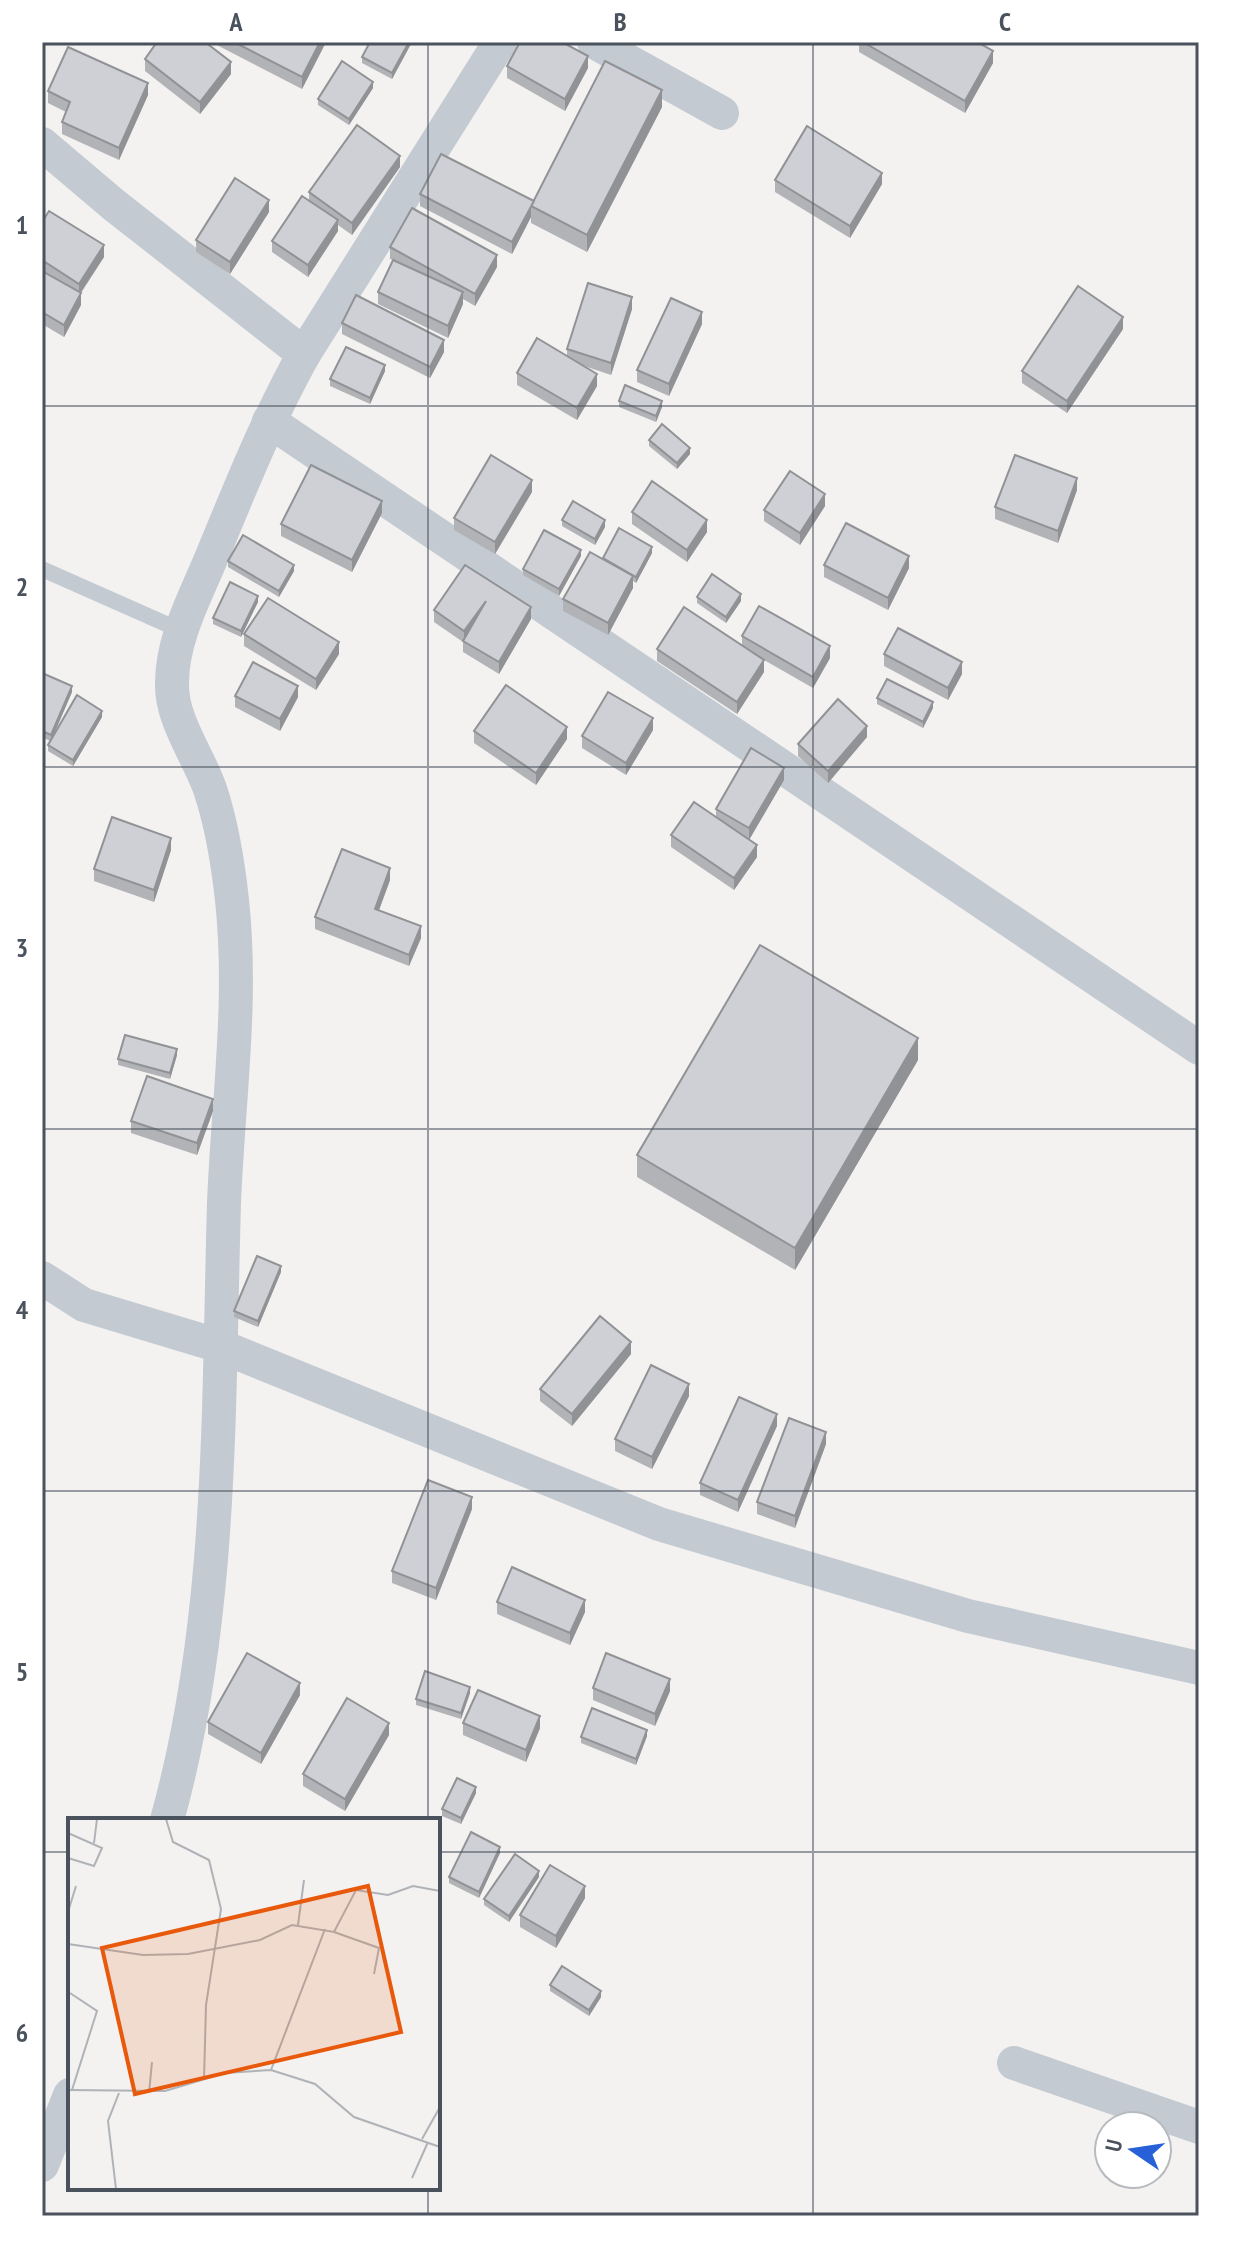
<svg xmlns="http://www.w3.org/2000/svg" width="1241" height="2258" font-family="'PT Sans Narrow',sans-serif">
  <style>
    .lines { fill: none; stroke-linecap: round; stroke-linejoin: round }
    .lane { stroke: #c3cad1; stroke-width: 16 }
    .street { stroke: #c3cad1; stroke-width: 34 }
    .wall { fill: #b2b3b7 }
    .shaded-wall { fill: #919295 }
    .building { fill: #cfd0d5; stroke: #919295; stroke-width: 2 }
    .grid { fill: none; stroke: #4a525d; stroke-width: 2; stroke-opacity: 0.55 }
    .inset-road { fill: none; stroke: #afb2b6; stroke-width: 2 }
    .view { fill: #e8590c; fill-opacity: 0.15; stroke: #e8590c; stroke-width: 4 }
    .inset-edge { fill: none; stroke: #4a525d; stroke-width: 4 }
    .neatline { fill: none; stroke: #4a525d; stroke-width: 3 }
    .grid-label { font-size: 26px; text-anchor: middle; font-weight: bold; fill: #4a525d }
  </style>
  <rect width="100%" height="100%" fill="#f3f2f1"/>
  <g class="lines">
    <!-- lane -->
    <path class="lane" d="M42,569L182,631"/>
    <!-- street -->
    <g class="street">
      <path d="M594,42L722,113"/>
      <path d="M42,144L114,205L304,354C267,420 239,491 210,561C194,599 172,640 172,683C171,720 198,755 210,789C222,825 228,863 232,900C243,1002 228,1102 224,1203C218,1409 223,1620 167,1820"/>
      <path d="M304,354L500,42"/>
      <path d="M269,421L1199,1048"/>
      <path d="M42,1278L84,1305L220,1346L659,1524L968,1616L1199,1668"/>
      <path d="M1014,2063L1199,2127"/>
      <path d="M42,2165L70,2095"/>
    </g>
  </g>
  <!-- wall -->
  <g class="wall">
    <path d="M211,42H325V44L302,89Z"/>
    <path d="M412,42L392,79L362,63V57Z"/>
    <path d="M859,42H977L993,63L965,113L859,52Z"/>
    <path d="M145,59L231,74L200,114L145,71Z"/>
    <path d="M507,66L588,68L565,111L507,78Z"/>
    <path d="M373,88L349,125L318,105V99Z"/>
    <path d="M48,91L148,95L119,160L62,134V122L66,112L48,103Z"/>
    <path d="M662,107L587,252L531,223V217L512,254L420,206V194L534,201Z"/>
    <path d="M400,167L352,235L338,225V231L308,277L272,252V241L309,201V192Z"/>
    <path d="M775,180L882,184L850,238L775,192Z"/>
    <path d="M269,212L230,274L196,252V240Z"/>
    <path d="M42,222L104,257L81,293V305L64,337L42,324Z"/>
    <path d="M390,247L497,267L475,306L463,299V304L448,338L378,304V292L393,260L390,259Z"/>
    <path d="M632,309L611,375L584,366L597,386L577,420L517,385V373L567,356V349Z"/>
    <path d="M342,323L444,352L430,378L342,334Z"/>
    <path d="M702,324L669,396L637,382V370Z"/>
    <path d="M1123,329L1067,413L1022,383V371Z"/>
    <path d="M385,371L370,404L330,386V379Z"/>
    <path d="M619,401L662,407L656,422L619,407Z"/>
    <path d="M649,440L690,454L677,469L649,446Z"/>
    <path d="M1077,490L1058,543L995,519V507Z"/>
    <path d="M532,492L495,554L454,530V518Z"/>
    <path d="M825,506L800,545L764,521V510Z"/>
    <path d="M632,512L707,532L687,562L632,524Z"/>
    <path d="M382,513L352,572L281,536V524Z"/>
    <path d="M562,520L605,527L595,545L562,526Z"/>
    <path d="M652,553L636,583L633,581V588L608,635L563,611V599L603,560Z"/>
    <path d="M581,556L559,596L523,575V569Z"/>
    <path d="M228,561L294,571L279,597L228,567Z"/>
    <path d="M824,565L909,568L888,610L824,577Z"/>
    <path d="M697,597L741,601L726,623L697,603Z"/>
    <path d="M258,602L241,637L213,624V618Z"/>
    <path d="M434,610L531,619L499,674L463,652V642L434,622Z"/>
    <path d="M244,634L339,654L316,690L244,646Z"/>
    <path d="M742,636L830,658L813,688L764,660V672L737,714L657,661V649L742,646Z"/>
    <path d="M884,654L962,674L948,700L884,666Z"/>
    <path d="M42,673L72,692L53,736L102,717L73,766L48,751V745L50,741L42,737Z"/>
    <path d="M235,696L298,697L280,731L235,707Z"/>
    <path d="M877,698L933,708L923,728L877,704Z"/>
    <path d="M653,730L626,775L582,748V736Z"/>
    <path d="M474,731L567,739L536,785L474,743Z"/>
    <path d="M867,737L828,783L798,756V744Z"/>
    <path d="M784,780L749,840L757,857L734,890L671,847V835L716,817V809Z"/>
    <path d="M171,850L154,902L94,881V869Z"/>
    <path d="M390,880L379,910L421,938L409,966L315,929V917Z"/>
    <path d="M177,1055L170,1079L118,1065V1059Z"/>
    <path d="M918,1060L795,1270L637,1177V1155Z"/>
    <path d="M213,1111L197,1155L131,1133V1121Z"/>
    <path d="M281,1272L258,1327L234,1317V1311Z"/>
    <path d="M631,1354L572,1426L540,1401V1389Z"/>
    <path d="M689,1396L652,1469L615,1451V1439Z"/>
    <path d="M777,1426L738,1512L700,1495V1483Z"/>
    <path d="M826,1444L795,1528L757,1514V1502Z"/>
    <path d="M472,1509L436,1600L392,1583V1571Z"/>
    <path d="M497,1602L585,1612L570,1645L497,1614Z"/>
    <path d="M593,1688L670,1691L655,1726L593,1700Z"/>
    <path d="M470,1693L461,1719L416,1705V1699Z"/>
    <path d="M300,1695L261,1764L208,1734V1722Z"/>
    <path d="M463,1723L540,1728L526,1762L463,1735Z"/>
    <path d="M389,1735L345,1811L303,1786V1774Z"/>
    <path d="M647,1736L636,1765L581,1743V1737Z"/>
    <path d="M476,1793L461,1824L442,1816V1809Z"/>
    <path d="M500,1853L479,1898L449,1883V1877Z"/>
    <path d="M539,1877L509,1922L484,1905V1899Z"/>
    <path d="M585,1898L556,1948L520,1927V1915Z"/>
    <path d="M550,1985L601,1997L589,2016L550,1991Z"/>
  </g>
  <!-- shaded-wall -->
  <g class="shaded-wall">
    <path d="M320,42H325V44L302,89V77Z"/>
    <path d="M409,42H412L392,79V73Z"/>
    <path d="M993,51V63L965,113V101Z"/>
    <path d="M588,56V68L565,111V99Z"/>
    <path d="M231,62V74L200,114V102Z"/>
    <path d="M373,82V88L349,125V119Z"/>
    <path d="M148,83V95L119,160V148Z"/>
    <path d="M662,90V107L587,252V235Z"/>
    <path d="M400,156V167L352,235V223Z"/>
    <path d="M882,173V184L850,238V226Z"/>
    <path d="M269,200V212L230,274V262Z"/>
    <path d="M531,206V217L512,254V242Z"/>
    <path d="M338,220V231L308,277V265Z"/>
    <path d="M104,245V257L79,295V284Z"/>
    <path d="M497,255V267L475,306V294Z"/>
    <path d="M463,292V304L448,338V326Z"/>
    <path d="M81,293V305L64,337V325Z"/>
    <path d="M632,297V309L611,375V363Z"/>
    <path d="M702,312V324L669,396V384Z"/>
    <path d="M1123,317V329L1067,413V401Z"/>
    <path d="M444,340V352L430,378V367Z"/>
    <path d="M385,365V371L370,404V398Z"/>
    <path d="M597,374V386L577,420V408Z"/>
    <path d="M662,401V407L656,422V416Z"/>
    <path d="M690,448V454L677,469V463Z"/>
    <path d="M1077,478V490L1058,543V531Z"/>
    <path d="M532,480V492L495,554V542Z"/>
    <path d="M825,494V506L800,545V533Z"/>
    <path d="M382,501V513L352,572V560Z"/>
    <path d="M605,520V527L595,545V539Z"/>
    <path d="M707,520V532L687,562V550Z"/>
    <path d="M652,547V553L636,583V577Z"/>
    <path d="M581,550V556L559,596V589Z"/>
    <path d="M909,556V568L888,610V598Z"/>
    <path d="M294,565V571L279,597V591Z"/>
    <path d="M633,576V588L608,635V623Z"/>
    <path d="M741,594V601L726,623V617Z"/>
    <path d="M258,596V602L241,637V631Z"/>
    <path d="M486,601V612L464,643V631Z"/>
    <path d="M531,607V619L499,674V662Z"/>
    <path d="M339,642V654L316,690V679Z"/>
    <path d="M830,646V658L813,688V677Z"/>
    <path d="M764,660V672L737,714V702Z"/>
    <path d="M962,662V674L948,700V688Z"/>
    <path d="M72,686V692L51,741V735Z"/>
    <path d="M298,686V697L280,731V719Z"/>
    <path d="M933,702V708L923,728V722Z"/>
    <path d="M102,711V717L73,766V760Z"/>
    <path d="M653,718V730L626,775V763Z"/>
    <path d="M867,726V737L828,783V771Z"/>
    <path d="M567,727V739L536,785V773Z"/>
    <path d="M784,768V780L749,840V828Z"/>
    <path d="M171,838V850L154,902V890Z"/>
    <path d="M757,845V857L734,890V878Z"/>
    <path d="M390,868V880L375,921V909Z"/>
    <path d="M421,926V938L409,966V955Z"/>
    <path d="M918,1038V1060L795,1270V1248Z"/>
    <path d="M177,1049V1055L170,1079V1073Z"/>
    <path d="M213,1099V1111L197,1155V1143Z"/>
    <path d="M281,1266V1272L258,1327V1321Z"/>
    <path d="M631,1342V1354L572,1426V1414Z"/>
    <path d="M689,1384V1396L652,1469V1457Z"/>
    <path d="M777,1414V1426L738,1512V1500Z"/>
    <path d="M826,1432V1444L795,1528V1516Z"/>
    <path d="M472,1497V1509L436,1600V1588Z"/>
    <path d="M585,1600V1612L570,1645V1633Z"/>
    <path d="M670,1679V1691L655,1726V1714Z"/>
    <path d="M300,1683V1695L261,1764V1753Z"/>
    <path d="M470,1687V1693L461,1719V1713Z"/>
    <path d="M540,1716V1728L526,1762V1750Z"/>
    <path d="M389,1723V1735L345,1811V1799Z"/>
    <path d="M647,1730V1736L636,1765V1759Z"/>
    <path d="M476,1787V1793L461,1824V1818Z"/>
    <path d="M500,1847V1853L479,1898V1892Z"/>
    <path d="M539,1871V1877L509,1922V1916Z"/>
    <path d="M585,1886V1898L556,1948V1936Z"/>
    <path d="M601,1991V1997L589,2016V2010Z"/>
  </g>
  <!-- building -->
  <g class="building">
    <path d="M157,42H205L231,62L200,102L145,59Z"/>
    <path d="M234,42H320L302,77Z"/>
    <path d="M370,42H409L392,73L362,57Z"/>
    <path d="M520,42H562L588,56L565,99L507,66Z"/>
    <path d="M863,42H977L993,51L965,101Z"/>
    <path d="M68,47L148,83L119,148L62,122L70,102L48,91Z"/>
    <path d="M342,61L373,82L349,119L318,99Z"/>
    <path d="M605,61L662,90L587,235L531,206Z"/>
    <path d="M357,125L400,156L352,223L309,192Z"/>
    <path d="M807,126L882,173L850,226L775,180Z"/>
    <path d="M441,154L534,201L512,242L420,194Z"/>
    <path d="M235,178L269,200L230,262L196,240Z"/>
    <path d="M302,196L338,220L308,265L272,241Z"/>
    <path d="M412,208L497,255L475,294L390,247Z"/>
    <path d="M49,211L104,245L79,284L42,260V222Z"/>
    <path d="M393,260L463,292L448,326L378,292Z"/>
    <path d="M42,271L81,293L64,325L42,312Z"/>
    <path d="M588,283L632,297L611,363L567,349Z"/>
    <path d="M1078,286L1123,317L1067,401L1022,371Z"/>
    <path d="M356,295L444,340L430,367L342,323Z"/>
    <path d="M671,298L702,312L669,384L637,370Z"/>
    <path d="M537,338L597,374L577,408L517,373Z"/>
    <path d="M346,347L385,365L370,398L330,379Z"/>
    <path d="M625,385L662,401L656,416L619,401Z"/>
    <path d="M662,424L690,448L677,463L649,440Z"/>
    <path d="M491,455L532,480L495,542L454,518Z"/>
    <path d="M1015,455L1077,478L1058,531L995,507Z"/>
    <path d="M311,465L382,501L352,560L281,524Z"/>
    <path d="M790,471L825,494L800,533L764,510Z"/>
    <path d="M652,481L707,520L687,550L632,512Z"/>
    <path d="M573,501L605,520L595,539L562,520Z"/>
    <path d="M846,523L909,556L888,598L824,565Z"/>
    <path d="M619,528L652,547L636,577L603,558Z"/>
    <path d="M544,530L581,550L559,589L523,569Z"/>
    <path d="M243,535L294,565L279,591L228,561Z"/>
    <path d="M590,552L633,576L608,623L563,599Z"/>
    <path d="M465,565L531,607L499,662L463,641L486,601L464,631L434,610Z"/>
    <path d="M712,574L741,594L726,617L697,597Z"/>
    <path d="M230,582L258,596L241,631L213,618Z"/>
    <path d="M268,598L339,642L316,679L244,634Z"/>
    <path d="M759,606L830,646L813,677L742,636Z"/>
    <path d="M684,607L764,660L737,702L657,649Z"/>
    <path d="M898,628L962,662L948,688L884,654Z"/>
    <path d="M253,662L298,686L280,719L235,696Z"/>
    <path d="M42,673L72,686L51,735L42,731Z"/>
    <path d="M887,679L933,702L923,722L877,698Z"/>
    <path d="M506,685L567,727L536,773L474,731Z"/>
    <path d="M608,692L653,718L626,763L582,736Z"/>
    <path d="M77,695L102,711L73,760L48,745Z"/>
    <path d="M838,699L867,726L828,771L798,744Z"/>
    <path d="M751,748L784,768L749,828L716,809Z"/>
    <path d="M694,802L757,845L734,878L671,835Z"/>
    <path d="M112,817L171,838L154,890L94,869Z"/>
    <path d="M342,849L390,868L375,909L421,926L409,955L315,917Z"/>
    <path d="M760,945L918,1038L795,1248L637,1155Z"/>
    <path d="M125,1035L177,1049L170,1073L118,1059Z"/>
    <path d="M147,1076L213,1099L197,1143L131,1121Z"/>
    <path d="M257,1256L281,1266L258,1321L234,1311Z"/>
    <path d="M600,1316L631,1342L572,1414L540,1389Z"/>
    <path d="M651,1365L689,1384L652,1457L615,1439Z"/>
    <path d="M739,1397L777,1414L738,1500L700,1483Z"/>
    <path d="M789,1418L826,1432L795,1516L757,1502Z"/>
    <path d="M428,1480L472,1497L436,1588L392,1571Z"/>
    <path d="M512,1567L585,1600L570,1633L497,1602Z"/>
    <path d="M247,1653L300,1683L261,1753L208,1722Z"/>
    <path d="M606,1653L670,1679L655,1714L593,1688Z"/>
    <path d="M425,1671L470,1687L461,1713L416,1699Z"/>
    <path d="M478,1690L540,1716L526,1750L463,1723Z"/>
    <path d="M347,1698L389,1723L345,1799L303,1774Z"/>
    <path d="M592,1708L647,1730L636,1759L581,1737Z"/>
    <path d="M457,1778L476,1787L461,1818L442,1809Z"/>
    <path d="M471,1832L500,1847L479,1892L449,1877Z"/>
    <path d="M515,1854L539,1871L509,1916L484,1899Z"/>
    <path d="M550,1865L585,1886L556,1936L520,1915Z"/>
    <path d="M562,1966L601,1991L589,2010L550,1985Z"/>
  </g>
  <!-- grid -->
  <path class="grid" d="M428,42V1820M813,42V2216M42,406H1199M42,767H1199M42,1129H1199M42,1491H1199M42,1852H70M438,1852H1199M428,2188V2216"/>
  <!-- overview -->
  <g transform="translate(68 1818)">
    <rect width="372" height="372" fill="#f3f2f1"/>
    <path class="inset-road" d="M98,1L105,24L141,42L153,91L138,187L136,262M0,15L34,30L26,48L0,40M26,25L29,1M0,94L8,68M230,107L236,62M266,114L311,130L306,156M0,126L75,137L120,136L192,122L224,107L266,114L288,72L320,77L345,68L372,73M2,175L29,193L4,272M203,252L257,111M0,272L97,273L157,255L203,252L247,266L286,299L372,329M81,275L84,244M354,321L372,289M344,360L360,324M48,371L40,303L51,275"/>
    <path class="view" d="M300,68L333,214L67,276L34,130Z"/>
    <rect width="372" height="372" class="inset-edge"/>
  </g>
  <!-- border -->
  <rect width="1241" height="2258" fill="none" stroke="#ffffff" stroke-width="88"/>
  <!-- north arrow -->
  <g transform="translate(1133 2150) rotate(283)"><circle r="38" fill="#ffffff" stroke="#b7babe" stroke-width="2"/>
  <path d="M0-6L14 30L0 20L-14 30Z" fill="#2861d7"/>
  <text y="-12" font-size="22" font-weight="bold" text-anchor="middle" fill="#4a525d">U</text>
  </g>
  <rect x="44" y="44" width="1153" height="2170" class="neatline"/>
  <g class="grid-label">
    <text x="236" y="31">A</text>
    <text x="620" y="31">B</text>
    <text x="1005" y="31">C</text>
    <text x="22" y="234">1</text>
    <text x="22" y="596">2</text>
    <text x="22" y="957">3</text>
    <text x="22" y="1319">4</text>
    <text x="22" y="1681">5</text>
    <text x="22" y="2042">6</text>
  </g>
</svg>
